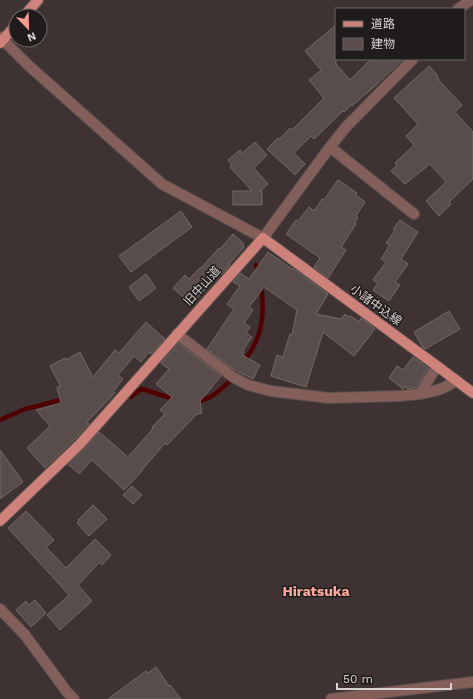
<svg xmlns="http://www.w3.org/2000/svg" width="473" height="699" font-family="'Work Sans','Noto Sans JP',sans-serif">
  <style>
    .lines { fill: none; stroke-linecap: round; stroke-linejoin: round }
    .stream { stroke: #510001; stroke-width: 4.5 }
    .building { fill: #584d4b; stroke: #756967 }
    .minor-casing { stroke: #5a504f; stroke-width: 12 }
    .major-casing { stroke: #5a504f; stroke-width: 12 }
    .minor { stroke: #845e59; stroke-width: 10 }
    .major { stroke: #cf8279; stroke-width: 10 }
    .labels { text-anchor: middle; stroke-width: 3; stroke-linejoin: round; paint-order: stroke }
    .street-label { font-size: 12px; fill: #d9d2d1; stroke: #211c1c }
    .quarter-label { font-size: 14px; font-weight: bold; fill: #fba89d; stroke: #211c1c }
  </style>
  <rect width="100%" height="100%" fill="#3e3332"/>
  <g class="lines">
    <!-- stream -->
    <g class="stream">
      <path d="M256,265L259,274"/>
      <path d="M235,372C241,364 248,357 252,349C264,329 264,307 261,285"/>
      <path d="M131,397L137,392L142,389L177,400"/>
      <path d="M194,402C209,401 219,391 229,382"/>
      <path d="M0,420L25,409L65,399"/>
    </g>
  </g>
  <!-- building -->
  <g class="building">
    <path d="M336,25V64L350,80L371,59H403L375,86L352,106L351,105L344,112L343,111L314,139L311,136L294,153L305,164L295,175L267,149L278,138L280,139L290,128L292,130L324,98L309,80L321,70L305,51Z"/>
    <path d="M429,66L438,76L437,77L442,84L462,105L455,112L473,132V179L449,202L451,204L439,216L426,201L446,182L430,164L405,184L391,171L397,165L395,163L414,145L406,136L418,124L394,98Z"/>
    <path d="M255,142L267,155L254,168L268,184L260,191H262V205H233V191H252L230,167L232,165L228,160L240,150L242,153Z"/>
    <path d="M338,180L357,193L356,195L365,202L356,216L358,218L354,223L356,224L341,247L346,250L328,278L314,267L320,258L286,234L296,220L298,221L309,207L314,211L322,199L324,200Z"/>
    <path d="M181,211L192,227L131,272L119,256Z"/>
    <path d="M400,220L418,232L401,259L408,264L395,282L400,285L389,301L373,290L378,283L373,280L386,262L381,259L390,245L386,243L395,230L393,229Z"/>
    <path d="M233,234L244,244L243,246L244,247L229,264L230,265L222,274L220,273L191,304L173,288L185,275L189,279L200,268H201L219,248L220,249Z"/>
    <path d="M268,252L292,269L293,268L328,294L316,314L341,319L345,314L349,317L351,316L359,322L361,318L375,329L354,356L323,332L306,387L271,376L277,355L283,357L290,334L292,335L297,310L264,287L249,307L253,310L244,323L250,327L246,333L252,337L243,350L244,352L242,355L260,365L253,379L233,369L207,349L234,309L227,304L240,286L233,282L240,273L249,279Z"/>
    <path d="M146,274L156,288L139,301L129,287Z"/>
    <path d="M449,311L460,329L425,349L423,348L414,332Z"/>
    <path d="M146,322L165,339L151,354L149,352L141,362L134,356L118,375L123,379L113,392L115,393L87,422L89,424L75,439L45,468L27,448L50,426L36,410L61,403L57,387H61L50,366L65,358L66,360L80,352L93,377L115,350L119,353Z"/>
    <path d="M178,343L221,376L200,401L202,413L197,414L167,445L165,443L142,470V471L124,490L92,460L79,474L68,464L85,448L99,432L128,457L151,431L153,428L152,427L165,414L160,410L172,397L156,384L169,369L161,363Z"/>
    <path d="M413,357L428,368L416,388L415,387L414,388L408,389L405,386L403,389L389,378L397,366L403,370Z"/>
    <path d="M0,450L23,482L0,499Z"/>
    <path d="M132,486L142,495L133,504L123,495Z"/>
    <path d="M93,505L107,519L89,536L77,523L79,521L78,520Z"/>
    <path d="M26,511L54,540L46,547L66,568L95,539L111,555L102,565L100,562L78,585L92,601L60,630L47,615L69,595L8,528Z"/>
    <path d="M35,600L46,613L31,627L16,610L26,601L29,605Z"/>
    <path d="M156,667L169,686L170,685L181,699H108L146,671L148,673Z"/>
  </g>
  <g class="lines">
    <!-- minor casing -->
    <g class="minor-casing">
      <g id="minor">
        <path d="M458,9L471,0"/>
        <path d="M0,37L28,65L162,184L263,238L330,147L346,127L413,59"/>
        <path d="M330,147L414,214"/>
        <path d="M177,334L233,377L248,385L271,391L329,398L399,396L420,394L437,366"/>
        <path d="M420,394C433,392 446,389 456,380"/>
        <path d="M0,609L25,635L67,692L74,699"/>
        <path d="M331,699L473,682"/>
      </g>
    </g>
    <!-- major casing -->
    <g class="major-casing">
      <g id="major">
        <path d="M24,16L38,0"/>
        <path d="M0,43L16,25"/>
        <path d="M0,521L80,444L263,238L437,366L473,393"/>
      </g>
    </g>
    <!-- minor -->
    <use href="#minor" class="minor"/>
    <!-- major -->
    <use href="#major" class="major"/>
  </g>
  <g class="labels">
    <!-- street labels -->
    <g class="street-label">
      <text transform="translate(202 286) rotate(-48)" y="4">旧中山道</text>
      <text transform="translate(376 305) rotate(36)" y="4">小諸中込線</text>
    </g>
    <!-- quarter labels -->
    <g class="quarter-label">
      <text x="316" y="596">Hiratsuka</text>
    </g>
  </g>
  <!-- legend -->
  <rect x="335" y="8" width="130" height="52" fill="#211c1c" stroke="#6b6564"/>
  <rect x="343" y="21" width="20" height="6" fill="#cf8279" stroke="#6b6564"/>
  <text x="371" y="28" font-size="12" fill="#d9d2d1">道路</text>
  <rect x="343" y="38" width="20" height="12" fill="#584d4b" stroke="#6b6564"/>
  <text x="371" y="48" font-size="12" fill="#d9d2d1">建物</text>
  <!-- north arrow -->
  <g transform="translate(28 28) rotate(157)"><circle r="19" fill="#211c1c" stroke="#6b6564"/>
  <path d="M0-3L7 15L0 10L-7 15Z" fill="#f59c91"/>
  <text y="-6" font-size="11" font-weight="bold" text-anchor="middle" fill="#d9d2d1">N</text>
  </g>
  <!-- scale -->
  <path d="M337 683v6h114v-6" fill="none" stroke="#d9d2d1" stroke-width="2"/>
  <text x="343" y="683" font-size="12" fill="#d9d2d1" stroke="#211c1c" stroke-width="3" paint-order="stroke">50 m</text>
</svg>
